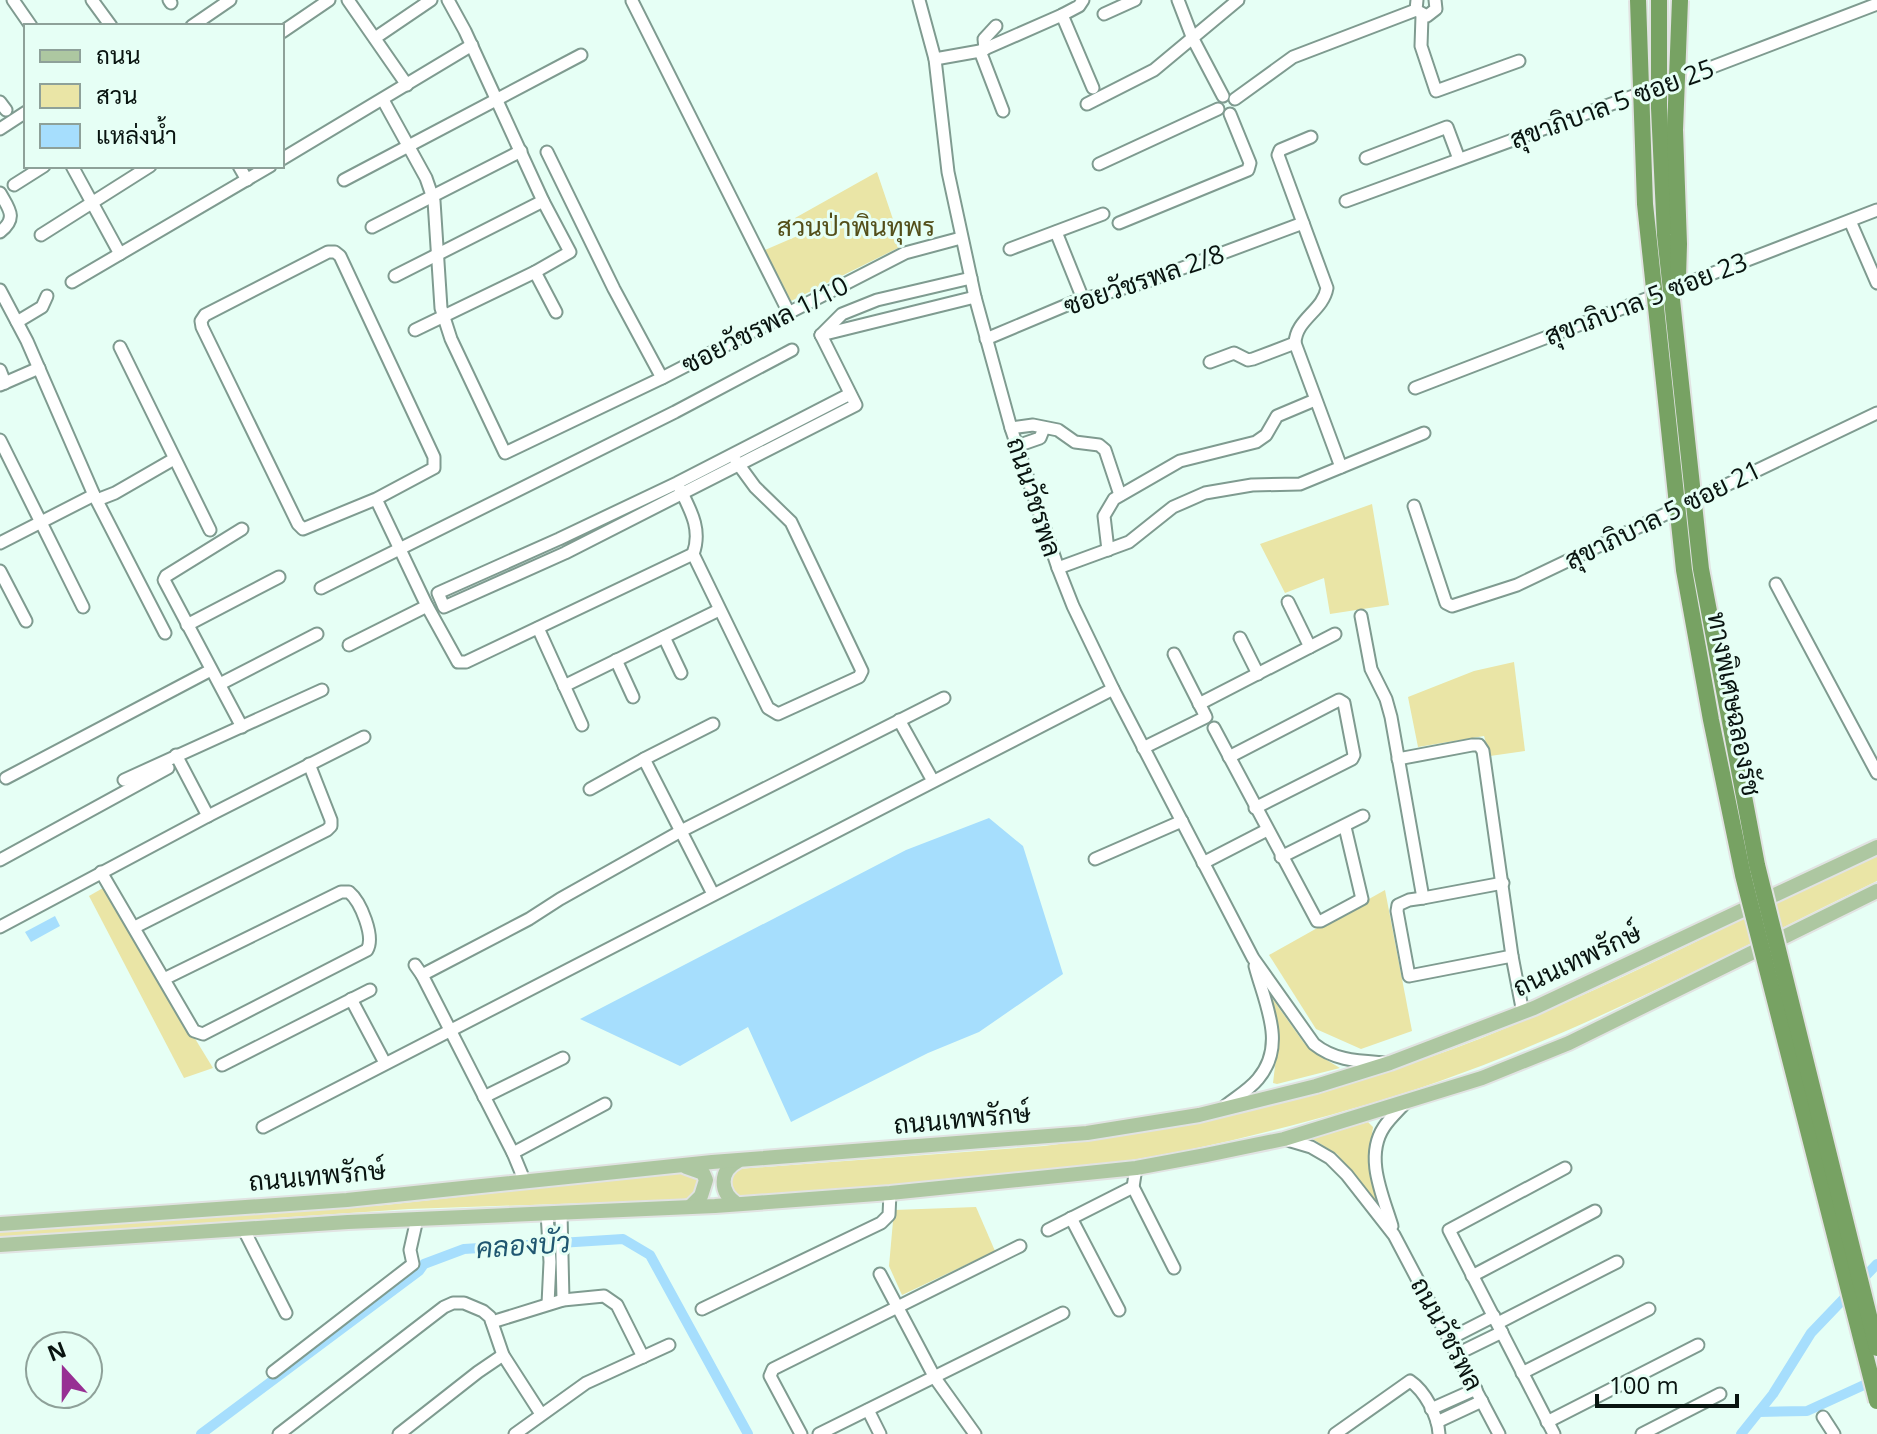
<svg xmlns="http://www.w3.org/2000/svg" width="1877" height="1434" font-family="'Open Sans',Sarabun,sans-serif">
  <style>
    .green { fill: #eae5a6 }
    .water { fill: #a6defd }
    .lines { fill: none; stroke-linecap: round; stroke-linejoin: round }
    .canal { stroke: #a6defd; stroke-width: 10 }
    .minor-casing { stroke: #7f9b90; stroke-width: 15 }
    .major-casing { stroke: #e1e3e2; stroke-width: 18 }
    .minor { stroke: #fff; stroke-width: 11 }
    .major { stroke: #adc7a1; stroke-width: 14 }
    .highway-bridge-casing { stroke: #e1e3e2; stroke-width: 20; stroke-linecap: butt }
    .highway-bridge { stroke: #77a263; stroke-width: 16 }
    .labels { text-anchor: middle; stroke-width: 6; stroke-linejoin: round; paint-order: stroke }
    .street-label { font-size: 26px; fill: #091410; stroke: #e6fff5 }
    .park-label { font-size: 26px; fill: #534e19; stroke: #e6fff5 }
    .water-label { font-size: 28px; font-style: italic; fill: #205771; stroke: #e6fff5 }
  </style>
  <rect width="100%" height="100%" fill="#e6fff5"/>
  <!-- green -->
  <g class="green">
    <path d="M877,172L902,246L791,301L765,250L802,234L795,218Z"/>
    <path d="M1372,504L1389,605L1330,614L1324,578L1285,593L1260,544Z"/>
    <path d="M1514,662L1525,751L1490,756L1484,736L1418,747L1408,697L1474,671Z"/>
    <path d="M1877,852V881C1706,964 1536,1058 1351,1109C1275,1131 1188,1153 1110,1163C986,1179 861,1187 737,1197L730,1194L727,1178L737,1169L1044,1146C1203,1126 1363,1088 1511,1026C1636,975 1756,911 1877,852Z"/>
    <path d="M103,888L213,1068L184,1078L89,896Z"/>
    <path d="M1385,890L1412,1031L1361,1049L1316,1029L1269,955Z"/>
    <path d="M1267,991L1304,1043L1320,1056L1340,1068L1277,1084L1273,1083L1278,1041Z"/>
    <path d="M1368,1122L1373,1127L1369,1157L1377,1202L1337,1154L1311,1138Z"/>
    <path d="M687,1172L700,1180L699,1193L691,1198L676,1200L409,1209L0,1237V1232L385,1205Z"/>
    <path d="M976,1207L995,1251L902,1295L889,1266L894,1210Z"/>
  </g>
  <!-- water -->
  <g class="water">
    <path d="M989,818L1023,846L1063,974L979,1032L928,1053L791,1122L748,1027L680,1066L580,1019L906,850Z"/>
    <path d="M55,916L60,926L31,942L25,932Z"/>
  </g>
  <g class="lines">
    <!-- canal -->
    <g class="canal">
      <path d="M1759,1412L1807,1411L1875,1380"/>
      <path d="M201,1434L419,1271L424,1264L464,1249L623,1239L650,1255L748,1434"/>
      <path d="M1741,1434L1773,1394L1811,1333L1877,1264"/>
    </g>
    <!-- minor casing -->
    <g class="minor-casing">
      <g id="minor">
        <path d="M13,0L31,26"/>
        <path d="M92,0L111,26"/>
        <path d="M169,0L171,3"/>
        <path d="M348,0L407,85"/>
        <path d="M448,0L465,31L543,201"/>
        <path d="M919,0L935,59L948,172L975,297L1011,428L1058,568L1073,606L1113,689L1253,958L1314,1044C1335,1061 1359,1061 1386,1063"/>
        <path d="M1178,0L1193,39L1223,96"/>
        <path d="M1417,0L1416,10L1427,16L1436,9L1435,0"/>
        <path d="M632,1L789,313"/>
        <path d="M1104,14L1135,0"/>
        <path d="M1062,15L1093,88"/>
        <path d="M1422,16L1421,46L1436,91L1519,61"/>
        <path d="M192,26L230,0"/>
        <path d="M282,32L329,0"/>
        <path d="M375,38L431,0"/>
        <path d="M985,49L984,39L996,26"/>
        <path d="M980,51L1003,111"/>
        <path d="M935,59L980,51L1062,15L1079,6L1083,0"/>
        <path d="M1235,99L1293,57L1416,10"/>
        <path d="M383,100L426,178L434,201L441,308L451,339L505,453L662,378L905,253L961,238"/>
        <path d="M0,102L6,110"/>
        <path d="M1087,104L1154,70L1238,0"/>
        <path d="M0,129L26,112"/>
        <path d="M1311,137L1280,150L1278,155L1327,288C1323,311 1296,319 1295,343L1341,467"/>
        <path d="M547,152L614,289L662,378"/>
        <path d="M1366,158L1447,127L1459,159"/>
        <path d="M282,159L472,45"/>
        <path d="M1099,164L1218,109"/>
        <path d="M72,166L120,254"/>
        <path d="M239,166L247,180"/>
        <path d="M344,180L581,55"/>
        <path d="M14,185L44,166"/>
        <path d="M0,193C9,209 18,218 0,232"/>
        <path d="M1346,201L1699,72L1877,4"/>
        <path d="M1850,221L1877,283"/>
        <path d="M1119,223L1248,170L1250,163L1230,114"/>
        <path d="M372,227L521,151"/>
        <path d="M1056,232L1083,299"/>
        <path d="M41,235L150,166"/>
        <path d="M1010,249L1103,214"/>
        <path d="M395,276L543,201L570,252L535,272"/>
        <path d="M72,282L270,166"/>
        <path d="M0,290L27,341L94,495L165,633"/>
        <path d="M17,322L42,307L47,296"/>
        <path d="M415,330L535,272L556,312"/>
        <path d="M821,335L856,405L565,553L444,607L438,593L559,539L677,483L850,394"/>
        <path d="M821,335L842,314L877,300L971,278"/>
        <path d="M821,335L975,297"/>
        <path d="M986,339L1074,302L1145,282L1303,223"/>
        <path d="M120,347L210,530"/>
        <path d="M1210,362L1234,353L1248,360L1253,359L1295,343"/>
        <path d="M0,370L5,383"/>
        <path d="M0,385L39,368"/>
        <path d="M1415,388L1877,210"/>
        <path d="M1011,428L1033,425L1058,430L1075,442L1099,445L1105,450L1120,495"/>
        <path d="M0,440L83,607"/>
        <path d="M1017,446L1040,438L1044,428"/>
        <path d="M680,489C691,511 702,530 693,554L768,708L778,714L859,677L862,671L791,522L755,487L736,461"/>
        <path d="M376,499L303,529L298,524L202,327L201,321L205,315L328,252H335L340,256L434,457V468L376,499L427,606L458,662H466L693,554"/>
        <path d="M97,500L115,493L174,459"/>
        <path d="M1414,506L1446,603L1452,606L1517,585L1877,413"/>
        <path d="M242,529L166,576L164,580L242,727"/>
        <path d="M0,543L94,495"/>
        <path d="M1108,550L1104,516L1114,499L1180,461L1256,442L1266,435L1277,416L1315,400"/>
        <path d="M1058,568L1129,542L1173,507L1205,493L1252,485L1300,484L1424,433"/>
        <path d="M0,571L26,621"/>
        <path d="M1776,584L1877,773"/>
        <path d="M321,588L675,412L792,350"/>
        <path d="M1288,602L1310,647"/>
        <path d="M1361,616L1371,669L1386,699L1391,717L1423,898L1503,883"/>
        <path d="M187,625L279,577"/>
        <path d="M538,628L582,725"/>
        <path d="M664,637L681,673"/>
        <path d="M1240,638L1258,674"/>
        <path d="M349,645L427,606"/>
        <path d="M616,660L633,697"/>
        <path d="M220,684L317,634"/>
        <path d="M564,686L719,610"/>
        <path d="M1199,704L1335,634"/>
        <path d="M899,720L933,781"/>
        <path d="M1214,728L1317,921H1321L1362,899L1345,827"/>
        <path d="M1143,748L1206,717L1174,654"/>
        <path d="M176,755L208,816"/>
        <path d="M1229,757L1339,700L1344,703L1354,755L1352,759L1255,808"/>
        <path d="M644,759L713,724"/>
        <path d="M1398,759L1472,745H1479L1483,751L1512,956L1523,1013"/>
        <path d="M6,778L211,670"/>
        <path d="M124,780L322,690"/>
        <path d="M590,789L644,759L713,894"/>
        <path d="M1281,857L1363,816"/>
        <path d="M1095,859L1182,821"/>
        <path d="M0,860L168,768"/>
        <path d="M1203,863L1267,830"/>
        <path d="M101,872L194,1031L203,1034L367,950C375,937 361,902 349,892H341L164,979"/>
        <path d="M1423,898L1409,900L1398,905L1397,911L1409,976L1512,956"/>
        <path d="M0,927L208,816L364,737"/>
        <path d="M135,927L327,830L331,826V820L309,764"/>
        <path d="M415,965L422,975L529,919L560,899L681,831L944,698"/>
        <path d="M422,975L513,1153L605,1104"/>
        <path d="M351,999L385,1063"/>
        <path d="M222,1065L370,990"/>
        <path d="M484,1097L563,1058"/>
        <path d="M1224,1107C1235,1098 1249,1090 1258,1079C1287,1045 1265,1004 1255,966"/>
        <path d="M263,1127L1113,689"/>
        <path d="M1284,1139L1311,1147L1330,1158L1347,1175L1394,1235L1499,1434"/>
        <path d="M513,1153L525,1182"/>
        <path d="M1133,1187L1174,1268"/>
        <path d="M547,1213L550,1262L548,1304"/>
        <path d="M561,1213L563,1300"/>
        <path d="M1071,1218L1119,1310"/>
        <path d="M1392,1226C1383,1196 1364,1157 1384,1127C1390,1118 1398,1111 1405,1103"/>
        <path d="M244,1230L286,1313"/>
        <path d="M1048,1230L1133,1187L1136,1168"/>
        <path d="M880,1274L935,1378L975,1434"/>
        <path d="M1472,1276L1595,1211"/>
        <path d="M702,1309L881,1223L889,1215L890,1193"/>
        <path d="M492,1322L563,1300L604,1296L617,1305L643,1357"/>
        <path d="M1498,1323L1617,1262"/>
        <path d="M1449,1339L1494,1316"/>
        <path d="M1457,1354L1502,1332"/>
        <path d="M273,1372L413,1264L410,1250L417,1219"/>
        <path d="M1522,1373L1649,1309"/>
        <path d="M1431,1409L1476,1389"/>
        <path d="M868,1410L880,1434"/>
        <path d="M1823,1417L1834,1434"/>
        <path d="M1437,1422L1482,1401"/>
        <path d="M1547,1422L1698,1345"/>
        <path d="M279,1434L444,1307L453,1303H464L483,1311L490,1317L503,1355L541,1414"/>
        <path d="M399,1434L478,1372L503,1355"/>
        <path d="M515,1434L586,1383L669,1345"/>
        <path d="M801,1434L770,1376L773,1369L1020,1246"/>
        <path d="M819,1434L1063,1313"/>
        <path d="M1335,1434L1410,1381C1425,1391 1438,1416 1439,1434"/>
        <path d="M1554,1434L1449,1230L1565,1168"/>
        <path d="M1642,1434L1720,1394"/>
      </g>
    </g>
    <!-- major casing -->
    <g class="major-casing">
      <g id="major">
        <path d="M686,1167L703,1173L706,1180L701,1196L690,1207"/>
        <path d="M737,1204C719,1192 719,1171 738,1161"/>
        <path d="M0,1224L347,1200L712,1162L1087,1133L1199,1115L1316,1086L1390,1063L1534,1008L1877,847"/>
        <path d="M0,1245L348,1222L715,1206L890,1193L1136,1168L1206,1155L1284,1139L1482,1078L1569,1043L1877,891"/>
      </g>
    </g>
    <!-- minor -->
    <use href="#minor" class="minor"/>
    <!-- major -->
    <use href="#major" class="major"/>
    <!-- highway-bridge casing -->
    <g class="highway-bridge-casing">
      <g id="highway-bridge">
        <path d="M1638,0L1645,204L1684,570L1711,720L1743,875L1877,1401"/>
        <path d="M1659,0V108L1665,235L1701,569L1757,865L1877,1348"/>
        <path d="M1678,278L1679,244L1675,130L1680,0"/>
      </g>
    </g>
    <!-- highway-bridge -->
    <use href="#highway-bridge" class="highway-bridge"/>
  </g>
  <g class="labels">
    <!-- street labels -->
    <g class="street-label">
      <text transform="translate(1612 104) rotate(-20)" y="9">สุขาภิบาล 5 ซอย 25</text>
      <text transform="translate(1144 280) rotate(-19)" y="9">ซอยวัชรพล 2/8</text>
      <text transform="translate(1646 299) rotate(-21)" y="9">สุขาภิบาล 5 ซอย 23</text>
      <text transform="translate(765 325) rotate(-27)" y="9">ซอยวัชรพล 1/10</text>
      <text transform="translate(1034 497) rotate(72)" y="9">ถนนวัชรพล</text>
      <text transform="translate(1663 515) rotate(-26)" y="9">สุขาภิบาล 5 ซอย 21</text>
      <text transform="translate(1734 704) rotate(79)" y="9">ทางพิเศษฉลองรัช</text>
      <text transform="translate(1577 960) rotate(-25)" y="9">ถนนเทพรักษ์</text>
      <text transform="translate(962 1119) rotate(-5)" y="9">ถนนเทพรักษ์</text>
      <text transform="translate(317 1176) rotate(-5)" y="9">ถนนเทพรักษ์</text>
      <text transform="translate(1447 1334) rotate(62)" y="9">ถนนวัชรพล</text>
    </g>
    <!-- park labels -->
    <g class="park-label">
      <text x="856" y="236">สวนป่าพินทุพร</text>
    </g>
    <!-- water labels -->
    <g class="water-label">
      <text transform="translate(523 1245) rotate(-4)" y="10">คลองบัว</text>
    </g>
  </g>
  <!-- legend -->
  <rect x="24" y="24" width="260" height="144" fill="#e6fff5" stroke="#8ea199" stroke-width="2"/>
  <rect x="40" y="50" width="40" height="12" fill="#adc7a1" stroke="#8ea199" stroke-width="2"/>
  <text x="96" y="64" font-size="24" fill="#091410">ถนน</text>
  <rect x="40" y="84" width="40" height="24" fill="#eae5a6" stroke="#8ea199" stroke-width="2"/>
  <text x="96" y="104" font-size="24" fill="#091410">สวน</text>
  <rect x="40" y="124" width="40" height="24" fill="#a6defd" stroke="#8ea199" stroke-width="2"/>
  <text x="96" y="144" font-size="24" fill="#091410">แหล่งน้ำ</text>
  <!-- north arrow -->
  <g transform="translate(64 1370) rotate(339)"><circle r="38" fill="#e6fff5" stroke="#8ea199" stroke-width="2"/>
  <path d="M0-6L14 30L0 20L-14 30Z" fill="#972f93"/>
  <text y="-12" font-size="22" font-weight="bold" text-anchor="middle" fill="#091410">N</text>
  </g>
  <!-- scale -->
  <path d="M1597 1394v12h140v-12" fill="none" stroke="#091410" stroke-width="4"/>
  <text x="1609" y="1394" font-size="24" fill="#091410" stroke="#e6fff5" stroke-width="6" paint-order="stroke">100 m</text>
</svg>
